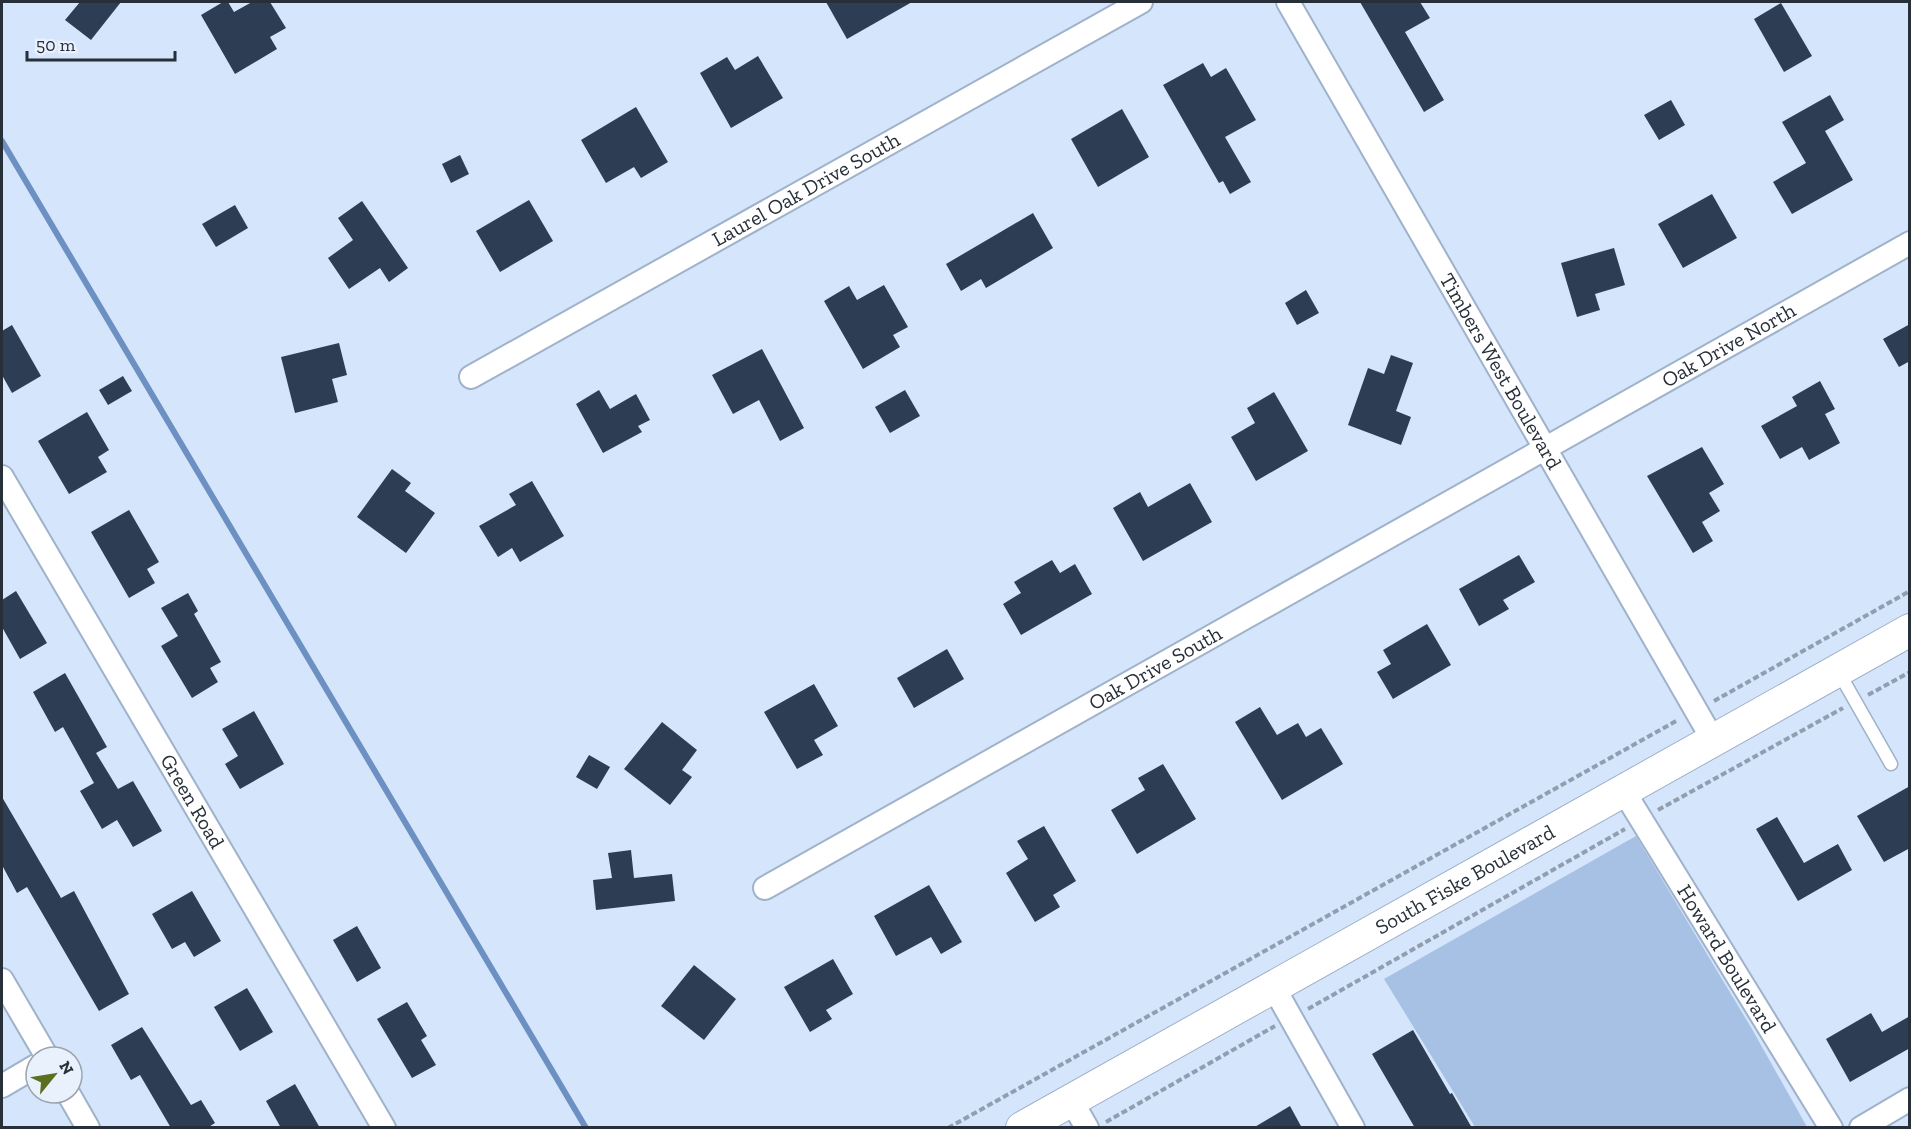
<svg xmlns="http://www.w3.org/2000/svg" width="1911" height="1129" font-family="'Zilla Slab',serif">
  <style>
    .green { fill: #a7c1e5 }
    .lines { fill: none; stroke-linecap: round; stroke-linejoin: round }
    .stream { stroke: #6c90c1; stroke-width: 6 }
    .building { fill: #2d3d53 }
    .lane-casing { stroke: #9fb2cc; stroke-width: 15 }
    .street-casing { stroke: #9fb2cc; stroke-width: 26 }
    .secondary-casing { stroke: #9fb2cc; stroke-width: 34 }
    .path { stroke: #919eaf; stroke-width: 4; stroke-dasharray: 6 3; stroke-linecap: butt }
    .lane { stroke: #fff; stroke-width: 12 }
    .street { stroke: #fff; stroke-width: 22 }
    .secondary { stroke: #fff; stroke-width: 32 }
    .labels { text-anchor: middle; stroke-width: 6; stroke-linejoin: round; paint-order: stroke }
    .street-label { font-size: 21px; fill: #272f39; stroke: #e9f1fc }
  </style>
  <rect width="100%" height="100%" fill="#d5e5fb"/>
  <!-- green -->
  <path class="green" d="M1636,836L1752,1029L1807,1127H1475L1384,979Z"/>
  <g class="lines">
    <!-- stream -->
    <path class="stream" d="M2,141L586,1128"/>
  </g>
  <!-- building -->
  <g class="building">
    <path d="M80,2H121L91,40L65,20Z"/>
    <path d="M223,2H228L234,12L252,2H270L286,28L270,37L277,49L235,74L201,15Z"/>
    <path d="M826,2H912L847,39Z"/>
    <path d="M1360,2H1420L1430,18L1405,32L1444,100L1424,112Z"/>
    <path d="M1781,3L1812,56L1784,72L1754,19Z"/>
    <path d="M758,56L783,98L731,128L700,73L727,57L735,70Z"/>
    <path d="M1203,63L1211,77L1226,68L1256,120L1225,137L1251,182L1230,194L1223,181L1219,183L1163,85Z"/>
    <path d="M1830,95L1844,120L1825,131L1853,180L1792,214L1773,182L1806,163L1782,122Z"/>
    <path d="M1671,100L1685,125L1659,140L1644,115Z"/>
    <path d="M636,107L668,162L641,178L634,167L606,183L581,140Z"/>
    <path d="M1122,109L1149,157L1098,187L1071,139Z"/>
    <path d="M460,155L469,174L451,183L442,164Z"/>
    <path d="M1712,194L1737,238L1683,268L1658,224Z"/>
    <path d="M529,200L553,241L500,272L476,231Z"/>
    <path d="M362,201L408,268L389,282L380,268L349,289L328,258L353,240L338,218Z"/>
    <path d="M235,205L248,228L216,247L202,224Z"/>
    <path d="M1033,213L1053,248L986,288L981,279L961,291L946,264Z"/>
    <path d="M1614,248L1625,285L1595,294L1600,310L1577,317L1561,263Z"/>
    <path d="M884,285L908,327L893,335L900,347L863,369L824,301L849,286L857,300Z"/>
    <path d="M1306,290L1319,313L1297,325L1285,303Z"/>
    <path d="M1910,324V361L1899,367L1883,339Z"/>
    <path d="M12,325L41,376L12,393L2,375V331Z"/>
    <path d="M339,343L347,375L332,379L338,402L295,413L281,357Z"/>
    <path d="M762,349L804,428L780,441L759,400L733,414L712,375Z"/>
    <path d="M1391,355L1413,363L1396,411L1411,417L1401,445L1348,425L1368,368L1384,374Z"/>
    <path d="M123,376L132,391L108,405L99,390Z"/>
    <path d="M1820,381L1835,409L1825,414L1840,443L1809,460L1802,447L1780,459L1761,426L1797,406L1792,397Z"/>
    <path d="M599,390L610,409L636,394L650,420L638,426L642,432L603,453L576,404Z"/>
    <path d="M905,390L920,416L890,433L875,407Z"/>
    <path d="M1274,392L1308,451L1256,481L1231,437L1255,423L1247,408Z"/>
    <path d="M87,412L109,450L98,457L107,472L69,494L38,441Z"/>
    <path d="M1702,447L1724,484L1709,493L1720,511L1702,522L1713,541L1693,553L1647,476Z"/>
    <path d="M392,469L411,483L405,491L435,513L406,553L357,517Z"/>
    <path d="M532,481L564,536L520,562L512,548L498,557L479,526L516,505L509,494Z"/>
    <path d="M1190,483L1212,522L1143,561L1113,508L1140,492L1148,507Z"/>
    <path d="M129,510L159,562L147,569L155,583L129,598L91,532Z"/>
    <path d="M1519,555L1535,582L1503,600L1509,609L1479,626L1459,589Z"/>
    <path d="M1052,560L1060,573L1075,564L1092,594L1021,635L1003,604L1021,593L1014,582Z"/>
    <path d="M16,591L47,643L20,659L2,627V600Z"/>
    <path d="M188,593L198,611L194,614L221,662L210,668L218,682L192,698L161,646L178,636L161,608Z"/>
    <path d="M1427,624L1451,665L1393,699L1377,672L1391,664L1383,650Z"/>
    <path d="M947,649L964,679L914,708L897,678Z"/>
    <path d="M65,673L107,747L96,753L118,789L133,781L162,831L133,847L117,820L102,829L80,791L94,783L63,727L55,732L33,692Z"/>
    <path d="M814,684L838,726L814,740L823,755L797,769L764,712Z"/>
    <path d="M1260,707L1277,735L1298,723L1306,737L1321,728L1343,764L1282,800L1235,722Z"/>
    <path d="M254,711L284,764L240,789L225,764L238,756L222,729Z"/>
    <path d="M662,722L697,750L682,770L692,777L670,805L624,769Z"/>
    <path d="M589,755L610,767L597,789L576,777Z"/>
    <path d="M1163,764L1196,819L1137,854L1111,810L1145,790L1138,778Z"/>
    <path d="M1910,786V848L1884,862L1857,816Z"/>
    <path d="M2,797L61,898L74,891L129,994L99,1011L27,887L17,893L2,865Z"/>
    <path d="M1777,817L1804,863L1838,844L1852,870L1798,901L1756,829Z"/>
    <path d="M1044,826L1076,881L1053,895L1060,907L1035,922L1006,873L1028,859L1017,841Z"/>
    <path d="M631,850L634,878L672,874L675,901L596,910L593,880L612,878L608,853Z"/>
    <path d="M929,885L962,942L941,954L931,937L896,956L874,916Z"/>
    <path d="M192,891L221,941L194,957L185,942L172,949L152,914Z"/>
    <path d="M357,926L381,968L357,982L333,940Z"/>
    <path d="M833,959L853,994L826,1010L832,1019L810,1032L784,987Z"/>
    <path d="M694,965L736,999L704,1040L661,1006Z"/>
    <path d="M247,988L273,1032L240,1051L214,1007Z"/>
    <path d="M407,1002L427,1036L421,1040L436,1065L412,1078L377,1019Z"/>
    <path d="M1871,1013L1882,1032L1910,1016V1048L1850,1082L1826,1039Z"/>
    <path d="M142,1027L191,1105L201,1100L215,1123L207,1128H171L140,1075L131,1080L111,1045Z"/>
    <path d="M1413,1030L1450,1094L1452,1093L1472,1128H1415L1372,1054Z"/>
    <path d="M295,1084L320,1128H281L266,1101Z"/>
    <path d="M1290,1106L1302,1128H1253Z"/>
  </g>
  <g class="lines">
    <!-- lane casing -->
    <g class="lane-casing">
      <path id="lane" d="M1838,671L1891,764"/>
    </g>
    <!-- street casing -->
    <g class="street-casing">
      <g id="street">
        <path id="s1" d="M1288,2L1713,740"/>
        <path id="s2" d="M471,377L1141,2"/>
        <path id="s3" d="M2,477L384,1128"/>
        <path id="s4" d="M1623,790L1831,1128"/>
        <path id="s5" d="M765,888L1910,243"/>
        <path d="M2,980L47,1057"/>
        <path d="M1273,986L1353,1128"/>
        <path d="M2,1086L36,1066"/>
        <path d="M68,1093L88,1128"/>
        <path d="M1071,1100L1087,1128"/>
        <path d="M1861,1128L1910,1099"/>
      </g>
    </g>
    <!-- secondary casing -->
    <g class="secondary-casing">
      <g id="secondary">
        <path id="s6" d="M1022,1128L1910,630"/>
      </g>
    </g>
    <!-- path -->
    <g class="path">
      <path d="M1868,695L1910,672"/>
      <path d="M1714,701L1910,591"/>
      <path d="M1658,810L1843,708"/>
      <path d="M1308,1009L1625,829"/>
      <path d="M1106,1122L1275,1026"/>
      <path d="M948,1128L1678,720"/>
    </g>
    <!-- lane -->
    <use href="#lane" class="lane"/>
    <!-- street -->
    <use href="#street" class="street"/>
    <!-- secondary -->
    <use href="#secondary" class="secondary"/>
  </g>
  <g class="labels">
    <!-- street labels -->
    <g class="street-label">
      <text dy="7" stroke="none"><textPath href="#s2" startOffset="384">Laurel Oak Drive South</textPath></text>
      <text dy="7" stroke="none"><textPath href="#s5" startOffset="1106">Oak Drive North</textPath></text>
      <text dy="7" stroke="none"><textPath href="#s1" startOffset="426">Timbers West Boulevard</textPath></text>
      <text dy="7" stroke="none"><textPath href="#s5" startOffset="448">Oak Drive South</textPath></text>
      <text dy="7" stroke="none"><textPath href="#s3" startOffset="376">Green Road</textPath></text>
      <text dy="7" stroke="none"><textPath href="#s6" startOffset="508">South Fiske Boulevard</textPath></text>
      <text dy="7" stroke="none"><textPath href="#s4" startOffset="198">Howard Boulevard</textPath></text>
    </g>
  </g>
  <!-- border -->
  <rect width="1911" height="1129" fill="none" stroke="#272f39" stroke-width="6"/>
  <!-- north arrow -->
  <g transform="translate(54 1075) rotate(60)"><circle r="28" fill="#e9f1fc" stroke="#9ba3ae" stroke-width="1.5"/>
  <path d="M0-4.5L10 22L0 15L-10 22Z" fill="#5b6f1e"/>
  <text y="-9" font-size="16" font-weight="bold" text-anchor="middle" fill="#272f39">N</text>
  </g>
  <!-- scale -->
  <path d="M27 51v9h148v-9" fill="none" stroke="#272f39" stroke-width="3"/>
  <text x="36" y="51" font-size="18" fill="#272f39" stroke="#e9f1fc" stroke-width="4.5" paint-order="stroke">50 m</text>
</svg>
